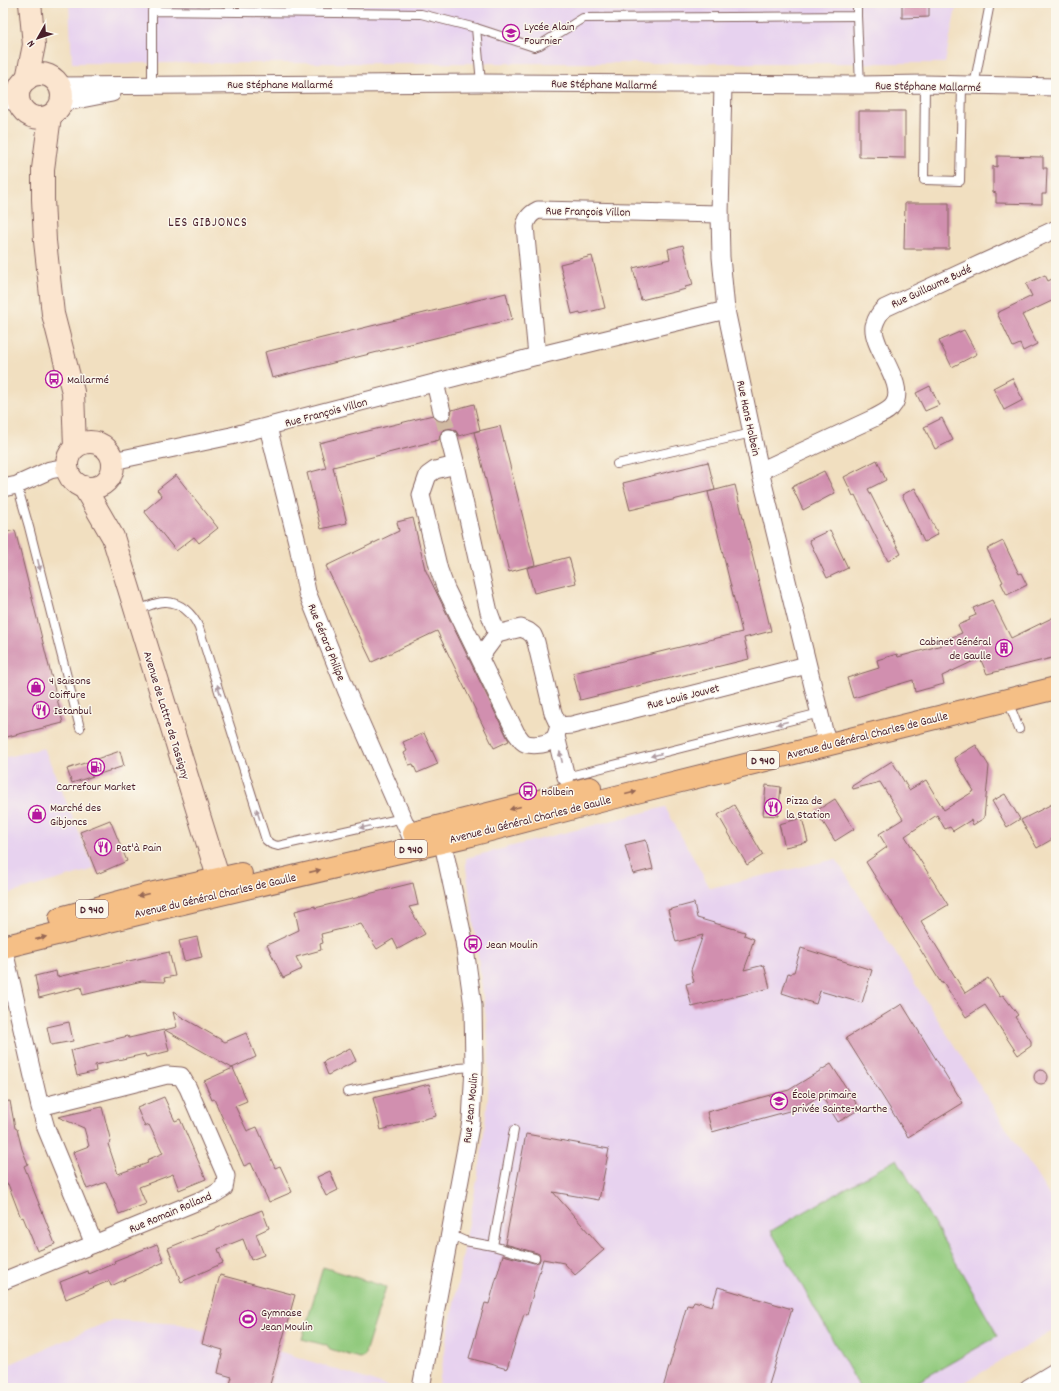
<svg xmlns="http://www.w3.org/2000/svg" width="1059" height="1391" font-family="Dekko,sans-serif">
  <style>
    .built { fill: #e7d2ef }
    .green { fill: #92ca7e; stroke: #6e7454 }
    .building { fill: #d18faf }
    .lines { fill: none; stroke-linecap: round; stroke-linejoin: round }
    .street-tunnel { stroke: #d0b9a2; stroke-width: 17; stroke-dasharray: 17 8; stroke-linecap: butt }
    .lane-casing { stroke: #84625f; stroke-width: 10 }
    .street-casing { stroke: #84625f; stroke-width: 19 }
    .secondary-casing { stroke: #84625f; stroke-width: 24 }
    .primary-casing { stroke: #84625f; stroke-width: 24 }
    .lane { stroke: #fff; stroke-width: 8 }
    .street { stroke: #fff; stroke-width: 17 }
    .secondary { stroke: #fbe5cf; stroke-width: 22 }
    .primary { stroke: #f5bf86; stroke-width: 22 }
    .oneway { fill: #ae9aa0 }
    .oneway2 { fill: #976754 }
    .labels { text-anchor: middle; stroke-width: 3; stroke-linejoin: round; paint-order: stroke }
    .shield { fill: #fbf7ec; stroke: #7f6065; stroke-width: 1 }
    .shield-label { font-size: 11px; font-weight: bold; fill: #4a1f2b }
    .poi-label { font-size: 12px; fill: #4a1f2b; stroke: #fbf7ec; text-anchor: start }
    .street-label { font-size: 12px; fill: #4a1f2b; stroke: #fbf7ec }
    .neighbourhood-label { font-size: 13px; letter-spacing: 1px; fill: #4a1f2b; stroke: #fbf7ec }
  </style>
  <rect width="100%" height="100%" fill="#fbf7ec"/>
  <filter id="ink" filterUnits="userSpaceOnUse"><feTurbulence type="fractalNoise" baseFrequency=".025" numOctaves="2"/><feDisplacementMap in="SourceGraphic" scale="8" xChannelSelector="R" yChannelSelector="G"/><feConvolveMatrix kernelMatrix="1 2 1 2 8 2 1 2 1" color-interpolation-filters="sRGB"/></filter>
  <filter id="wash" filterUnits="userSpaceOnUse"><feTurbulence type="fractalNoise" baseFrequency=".012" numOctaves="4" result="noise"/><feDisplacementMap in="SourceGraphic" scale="16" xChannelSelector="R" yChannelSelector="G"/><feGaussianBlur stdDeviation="0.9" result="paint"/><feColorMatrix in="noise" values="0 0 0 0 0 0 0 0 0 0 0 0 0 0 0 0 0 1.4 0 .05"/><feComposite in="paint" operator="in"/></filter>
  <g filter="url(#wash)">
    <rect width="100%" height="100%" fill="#f1dfc0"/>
    <!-- built -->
    <g class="built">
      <path d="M69,3H957L945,63H72Z"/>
      <path d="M44,748L94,869L5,895L3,890V758Z"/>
      <path d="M665,807L710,888L836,859L1056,1206V1329L955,1388H438L481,1159L488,1098L489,1052L487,1025L466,867V858Z"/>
      <path d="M112,1320L180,1324L288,1354L387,1386L386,1388H3V1367Z"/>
    </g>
    <!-- green -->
    <g class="green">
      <path d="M897,1159L998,1336L907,1388H860L771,1231Z"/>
      <path d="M323,1267L386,1287L364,1357L359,1358L330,1349L326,1344L325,1345L302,1339Z"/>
    </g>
    <g id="blocks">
      <!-- building -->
      <g class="building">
        <path d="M902,3H929V17L902,18Z"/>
        <path d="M859,111H905V158L859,157Z"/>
        <path d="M997,156L1043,157V168H1047L1046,194H1042V204L996,203V193L993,192V166L997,167Z"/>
        <path d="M905,203H949V249H904Z"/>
        <path d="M683,245L693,285L685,287L686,289L641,300L633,268L670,259L668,249Z"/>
        <path d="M592,256L605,308L580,314V312L572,314L560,264Z"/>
        <path d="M1045,275L1048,281L1056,277V299L1022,315L1037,344L1023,351L1020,344L1013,347L997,313L1032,296L1026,284Z"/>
        <path d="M506,293L512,319L272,378L265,352Z"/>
        <path d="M964,330L977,354L952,367L939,341Z"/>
        <path d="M1012,378L1023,400L1004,410L993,388Z"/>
        <path d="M930,386L939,405L925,411L916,393Z"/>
        <path d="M474,404L480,430L459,436L456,431L452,429L447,428L442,431L440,435L439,440L333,467L347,523L321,529L307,473L326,468L319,443L433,415L435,419L439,421L445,422L449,419L451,415L452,410Z"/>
        <path d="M942,418L953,440L935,449L924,427Z"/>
        <path d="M500,426L535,565L509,572L474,432Z"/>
        <path d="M877,460L886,480L868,489L901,554L888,561L855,495L853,496L844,477Z"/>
        <path d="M708,462L715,490L630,510L623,483Z"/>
        <path d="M824,471L835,493L803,510L792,487Z"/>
        <path d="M176,475L218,528L199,543L194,537L176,551L144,511L162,496L157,490Z"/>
        <path d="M735,485L771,631L744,638L749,659L580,700L573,673L742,632L708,492Z"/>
        <path d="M915,488L938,534L924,542L902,495Z"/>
        <path d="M413,518L425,569L509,741L494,748L437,631L372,662L326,566L399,531L397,522Z"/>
        <path d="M15,530L63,723L3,738V533Z"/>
        <path d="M830,530L848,568L827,578L809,540Z"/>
        <path d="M1003,541L1019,574L1021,573L1027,585L1007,595L1001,583L1003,582L987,549Z"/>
        <path d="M569,557L576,583L534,593L527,568Z"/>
        <path d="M992,600L1011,638L1056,616V657L987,674L980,658L942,676L944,684L915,692L913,680L853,698L847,678L879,668L877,660L897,654L898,657L942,645L940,642L962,633L958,625L970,620L969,618L976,615L973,608Z"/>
        <path d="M424,733L438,764L417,773L413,764L409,765L404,753L407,751L403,742Z"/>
        <path d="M976,745L989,766L984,818L973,825L971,820L953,831L950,827L945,829L937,815L905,836L948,905L921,921L965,993L988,978L1000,997L1003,995L1018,1015L1015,1017L1031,1041V1046L1018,1055L985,1005L966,1017L943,982L941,983L866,862L887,847L879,834L903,819L880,782L853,789L852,786L892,761L909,790L926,780L944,810L974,791L954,758Z"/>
        <path d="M120,751L124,766L72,783L67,769Z"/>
        <path d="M766,785L781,787L778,816L763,815Z"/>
        <path d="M1005,794L1020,819L1007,827L992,801Z"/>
        <path d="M835,799L854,829L835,841L816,811Z"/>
        <path d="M1056,802V837L1037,848L1021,820Z"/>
        <path d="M734,805L763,855L747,865L718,815Z"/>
        <path d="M802,818L808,842L785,847L779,824Z"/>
        <path d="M110,820L127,861L97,874L80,832Z"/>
        <path d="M646,840L653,869L633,874L625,845Z"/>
        <path d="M413,883L418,905L409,907L425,934L398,949L393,939L377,949L361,924L321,934L323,943L320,944L321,950L296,957L302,969L283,978L267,945L299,930L295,911L315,906V908L360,897V896Z"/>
        <path d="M694,903L697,918L745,932L744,935L754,939L749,954H750L744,970L764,965L770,988L692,1007L686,984L694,982L691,970L703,935L676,942L668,910Z"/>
        <path d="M197,937L202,957L184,961L179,941Z"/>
        <path d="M801,948L872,970L862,1003L820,991L816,1004L782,993L788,973L791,974L792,972H794Z"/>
        <path d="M169,952L175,976L164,978L165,982L142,981L83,995L81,987L39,998L35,976L56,971L57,977Z"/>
        <path d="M902,1004L963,1103L908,1137L846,1038Z"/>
        <path d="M173,1012L225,1042L246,1033L256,1057L232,1068L165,1030L177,1027Z"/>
        <path d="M69,1022L73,1041L51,1045L47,1027Z"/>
        <path d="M164,1030L169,1051L146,1057L145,1054L95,1065L96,1071L77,1076L71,1050L128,1036L129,1038Z"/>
        <path d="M350,1048L356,1061L328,1075L323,1062Z"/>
        <path d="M831,1064L860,1109L838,1122L821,1095L800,1108L712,1132L707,1112L789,1090Z"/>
        <path d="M233,1068L247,1101L235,1106L247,1131L257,1127L275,1168L280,1166L292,1192L269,1202L251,1163L244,1166L214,1099L212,1100L204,1081Z"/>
        <circle cx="1041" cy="1077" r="7"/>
        <path d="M429,1084L436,1116L381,1130L373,1098Z"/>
        <path d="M164,1097L175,1121L180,1119L206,1179L179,1190L173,1174L139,1187L146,1204L119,1214L106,1182L87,1189L73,1152L89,1146L84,1128L58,1117L102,1107L111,1142L108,1144L118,1174L148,1163L147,1160L163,1153L149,1125L145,1127L137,1108Z"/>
        <path d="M10,1101L15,1128L17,1129L22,1149L28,1164L24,1166L55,1244L37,1251L23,1217L21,1218L8,1184L3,1186V1102Z"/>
        <path d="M526,1134L609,1149L599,1200L553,1192L604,1250L575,1275L564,1263L543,1259L527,1315L524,1314L507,1369L469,1358L485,1303L489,1304L503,1255L534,1263L539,1262L540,1259L539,1254L537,1253L505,1244Z"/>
        <path d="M330,1171L338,1190L326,1196L317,1177Z"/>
        <path d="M262,1210L269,1228L256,1234L264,1255L251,1260L243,1239L218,1249L223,1263L181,1282L168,1248Z"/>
        <path d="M157,1244L164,1262L111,1286L109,1281L66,1299L60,1282L88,1271L89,1274L115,1263L114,1261Z"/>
        <path d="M220,1275L295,1295L269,1388L256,1384L255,1388H229L232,1377L218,1373L223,1350L202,1344Z"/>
        <path d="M718,1287L792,1309L768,1388H663L687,1305L692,1306L694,1301L712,1306Z"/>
      </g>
    </g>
  </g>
  <g filter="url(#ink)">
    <use href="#blocks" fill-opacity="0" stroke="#84625f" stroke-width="1"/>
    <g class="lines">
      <!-- street-tunnel -->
      <path class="street-tunnel" d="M442,412L449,438"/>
      <!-- lane casing -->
      <g class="lane-casing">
        <g id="lane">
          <path d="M857,16L860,85"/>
          <path d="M476,28L534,47L540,45L583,18L857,16V3"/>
          <path d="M925,84L924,180L960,181L962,86"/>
          <path d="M152,85V11L421,14L476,28L481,83"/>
          <path d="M974,86L990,3"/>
          <path d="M617,464L752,433"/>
          <path d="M17,485L29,527L80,728"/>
          <path d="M137,610C145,608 155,602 164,602C180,601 193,614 199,628L266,840L271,844L278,846L403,818"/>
          <path d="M1008,701L1019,729"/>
          <path d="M566,777L820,713"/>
          <path d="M347,1092L459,1068L474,1067"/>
          <path d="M449,1234L465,1241L493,1246L514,1130"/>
          <path d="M493,1246L535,1258"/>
        </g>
      </g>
      <!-- street casing -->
      <g class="street-casing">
        <g id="street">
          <path d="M723,85L720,214L721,257L726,310L760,471L824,731L829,744"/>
          <path d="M59,86L481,83L860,85L925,84L1056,87"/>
          <path d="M3,100L19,102"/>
          <path d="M61,103L112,93"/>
          <path d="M537,356L525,226C527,218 530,214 538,210L720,214"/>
          <path d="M435,383L442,412"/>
          <path d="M268,427L298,546L307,592L347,692L415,846"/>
          <path d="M449,438L456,465"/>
          <path d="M113,461L231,436L537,356L726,310"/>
          <path d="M760,471L874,418C881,414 890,411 894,404C907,384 871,347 874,326C876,319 880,312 885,308L1056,229"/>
          <path d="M3,488L17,485L50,470L67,467"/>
          <path d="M497,634L489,612L456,465L435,470L428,475L421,495L439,570L446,589L516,733L522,741C528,747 545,745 552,740C557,737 557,731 559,726"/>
          <path d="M480,657L497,634L521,628L528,631L533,635L536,642L553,713L559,726L572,725L807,665"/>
          <path d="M556,736L566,777"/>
          <path d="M3,946L40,1107L46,1128L94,1244L213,1195L224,1188L226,1176L188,1088L181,1076L167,1075L40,1107"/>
          <path d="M3,1281L94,1244"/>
          <path d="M421,1388L471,1121L474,1067L473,1006L464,941L440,830"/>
          <path d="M1028,1388L1056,1371"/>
        </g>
      </g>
      <!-- secondary casing -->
      <g class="secondary-casing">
        <g id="secondary">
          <circle cx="40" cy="96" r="22"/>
          <path d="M27,79L34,45L30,3"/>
          <path d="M50,116L43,169V199L45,241L53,314L73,392L75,447"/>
          <circle cx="90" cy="465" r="23"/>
          <path d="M84,487L113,537L223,893"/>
        </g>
      </g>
      <!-- primary casing -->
      <g class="primary-casing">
        <g id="primary">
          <path d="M414,833L590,788"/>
          <path d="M60,918L145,895L241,874"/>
          <path d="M3,947L174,905L471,835L604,800L1056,688"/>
        </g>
      </g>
      <!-- lane -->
      <use href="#lane" class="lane"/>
      <!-- street -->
      <use href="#street" class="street"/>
      <!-- secondary -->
      <use href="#secondary" class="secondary"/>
      <!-- primary -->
      <use href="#primary" class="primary"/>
    </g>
    <!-- one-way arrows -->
    <defs><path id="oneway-solid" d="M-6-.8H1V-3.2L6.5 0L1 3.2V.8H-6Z"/></defs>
    <g class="oneway">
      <use href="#oneway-solid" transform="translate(39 565) rotate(76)"/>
      <use href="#oneway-solid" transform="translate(219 690) rotate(-108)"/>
      <use href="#oneway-solid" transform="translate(782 723) rotate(166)"/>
      <use href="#oneway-solid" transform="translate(656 755) rotate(166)"/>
      <use href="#oneway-solid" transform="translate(561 757) rotate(-103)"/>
      <use href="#oneway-solid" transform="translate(258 814) rotate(-108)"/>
      <use href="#oneway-solid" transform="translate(365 827) rotate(168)"/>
    </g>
    <g class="oneway2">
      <use href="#oneway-solid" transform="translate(631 793) rotate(-14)"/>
      <use href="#oneway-solid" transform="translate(515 808) rotate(165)"/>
      <use href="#oneway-solid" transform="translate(315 871) rotate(-13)"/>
      <use href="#oneway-solid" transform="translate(143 895) rotate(166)"/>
      <use href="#oneway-solid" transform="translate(41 938) rotate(-14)"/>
    </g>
  </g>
  <!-- icons -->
  <defs>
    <g id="school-ring" transform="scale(0.9)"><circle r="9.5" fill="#fbf7ec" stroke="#b5179e" stroke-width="1.5"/><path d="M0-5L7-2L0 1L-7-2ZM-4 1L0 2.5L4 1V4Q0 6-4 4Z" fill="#b5179e"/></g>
    <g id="bus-ring" transform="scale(0.9)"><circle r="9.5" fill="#fbf7ec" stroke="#b5179e" stroke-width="1.5"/><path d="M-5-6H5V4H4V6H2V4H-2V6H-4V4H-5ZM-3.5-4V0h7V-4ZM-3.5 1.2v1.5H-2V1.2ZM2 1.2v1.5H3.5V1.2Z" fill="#b5179e"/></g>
    <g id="building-ring" transform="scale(0.9)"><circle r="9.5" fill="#fbf7ec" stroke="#b5179e" stroke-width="1.5"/><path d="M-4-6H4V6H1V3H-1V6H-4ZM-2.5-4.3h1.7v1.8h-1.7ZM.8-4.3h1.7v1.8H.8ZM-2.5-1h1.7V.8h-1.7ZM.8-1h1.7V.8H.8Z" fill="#b5179e"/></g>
    <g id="shop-ring" transform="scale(0.9)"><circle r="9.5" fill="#fbf7ec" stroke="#b5179e" stroke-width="1.5"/><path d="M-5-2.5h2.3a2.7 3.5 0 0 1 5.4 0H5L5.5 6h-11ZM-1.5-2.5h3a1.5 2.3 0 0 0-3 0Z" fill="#b5179e"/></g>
    <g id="restaurant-ring" transform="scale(0.9)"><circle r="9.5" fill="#fbf7ec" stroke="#b5179e" stroke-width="1.5"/><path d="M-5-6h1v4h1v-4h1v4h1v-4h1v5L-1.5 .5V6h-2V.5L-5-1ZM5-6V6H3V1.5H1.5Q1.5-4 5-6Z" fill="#b5179e"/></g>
    <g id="fuel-ring" transform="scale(0.9)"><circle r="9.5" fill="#fbf7ec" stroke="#b5179e" stroke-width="1.5"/><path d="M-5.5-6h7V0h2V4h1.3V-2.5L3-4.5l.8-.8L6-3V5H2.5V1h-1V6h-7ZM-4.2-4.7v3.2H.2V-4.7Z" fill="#b5179e"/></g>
    <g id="stadium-ring" transform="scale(0.9)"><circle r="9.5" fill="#fbf7ec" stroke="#b5179e" stroke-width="1.5"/><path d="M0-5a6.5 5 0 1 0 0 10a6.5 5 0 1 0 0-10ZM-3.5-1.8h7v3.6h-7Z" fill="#b5179e"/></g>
  </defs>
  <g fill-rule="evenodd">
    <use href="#school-ring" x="511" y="33"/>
    <use href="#bus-ring" x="54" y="379"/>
    <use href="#building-ring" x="1004" y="648"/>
    <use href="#shop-ring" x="36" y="687"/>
    <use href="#restaurant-ring" x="41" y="710"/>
    <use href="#fuel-ring" x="96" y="767"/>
    <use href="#bus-ring" x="528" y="791"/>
    <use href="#restaurant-ring" x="773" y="807"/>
    <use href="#shop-ring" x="37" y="814"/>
    <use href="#restaurant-ring" x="103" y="847"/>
    <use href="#bus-ring" x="473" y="944"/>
    <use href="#school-ring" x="779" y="1101"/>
    <use href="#stadium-ring" x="248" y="1319"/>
  </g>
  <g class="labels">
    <!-- shield labels -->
    <g class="shield">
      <rect x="747" y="751" width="32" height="18" rx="3"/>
      <rect x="395" y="840" width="32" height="18" rx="3"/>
      <rect x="76" y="900" width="32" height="18" rx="3"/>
    </g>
    <g class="shield-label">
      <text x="763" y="764">D 940</text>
      <text x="411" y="853">D 940</text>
      <text x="92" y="913">D 940</text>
    </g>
    <!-- poi labels -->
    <g class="poi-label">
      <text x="524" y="30">Lycée Alain<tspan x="524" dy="14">Fournier</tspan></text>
      <text x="67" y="383">Mallarmé</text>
      <text x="991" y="645" text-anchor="end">Cabinet Général<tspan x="991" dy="14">de Gaulle</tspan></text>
      <text x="49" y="684">4 Saisons<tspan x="49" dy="14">Coiffure</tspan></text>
      <text x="54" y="714">Istanbul</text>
      <text x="96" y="790" text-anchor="middle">Carrefour Market</text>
      <text x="541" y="795">Holbein</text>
      <text x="786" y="804">Pizza de<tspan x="786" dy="14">la Station</tspan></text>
      <text x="50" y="811">Marché des<tspan x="50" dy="14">Gibjoncs</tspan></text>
      <text x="116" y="851">Pat'à Pain</text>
      <text x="486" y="948">Jean Moulin</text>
      <text x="792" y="1098">École primaire<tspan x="792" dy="14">privée Sainte-Marthe</tspan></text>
      <text x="261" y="1316">Gymnase<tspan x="261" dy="14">Jean Moulin</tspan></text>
    </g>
    <!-- street labels -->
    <g class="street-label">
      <text x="280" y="88">Rue Stéphane Mallarmé</text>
      <text transform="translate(604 84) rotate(1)" y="4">Rue Stéphane Mallarmé</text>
      <text transform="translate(928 86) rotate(1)" y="4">Rue Stéphane Mallarmé</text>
      <text transform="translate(588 211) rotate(1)" y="4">Rue François Villon</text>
      <text transform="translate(931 286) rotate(-25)" y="4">Rue Guillaume Budé</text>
      <text transform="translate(326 412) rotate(-15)" y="4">Rue François Villon</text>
      <text transform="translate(749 418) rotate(78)" y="4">Rue Hans Holbein</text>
      <text transform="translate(327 642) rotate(68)" y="4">Rue Gérard Philipe</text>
      <text transform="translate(683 696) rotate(-14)" y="4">Rue Louis Jouvet</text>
      <text transform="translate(167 715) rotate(73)" y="4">Avenue de Lattre de Tassigny</text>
      <text transform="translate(867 735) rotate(-14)" y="4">Avenue du Général Charles de Gaulle</text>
      <text transform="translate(530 819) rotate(-14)" y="4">Avenue du Général Charles de Gaulle</text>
      <text transform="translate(215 895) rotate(-13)" y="4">Avenue du Général Charles de Gaulle</text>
      <text transform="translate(470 1108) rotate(-84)" y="4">Rue Jean Moulin</text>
      <text transform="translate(170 1212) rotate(-23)" y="4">Rue Romain Rolland</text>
    </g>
    <!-- neighbourhood labels -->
    <g class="neighbourhood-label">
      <text x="208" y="226">LES GIBJONCS</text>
    </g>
  </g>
  <!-- margin -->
  <rect width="1059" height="1391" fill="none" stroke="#fbf7ec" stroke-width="16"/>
  <!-- north arrow -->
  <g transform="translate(38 38) rotate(231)" stroke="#fbf7ec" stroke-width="3" paint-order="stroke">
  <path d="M0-3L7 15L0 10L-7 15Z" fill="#4a1f2b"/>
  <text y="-6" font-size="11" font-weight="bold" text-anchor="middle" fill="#4a1f2b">N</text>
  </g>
</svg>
